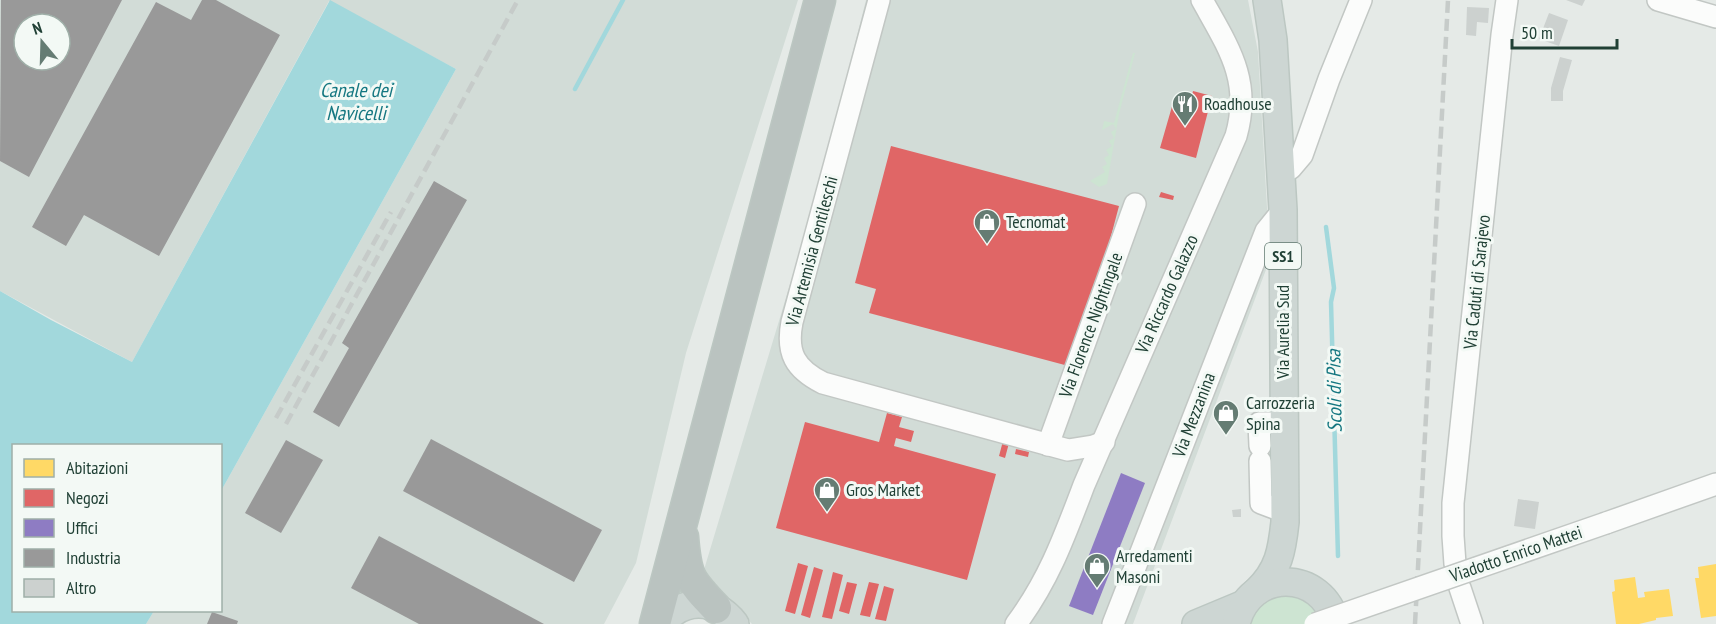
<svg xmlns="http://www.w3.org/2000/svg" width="1716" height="624" font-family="'PT Sans Narrow',sans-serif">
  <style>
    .built { fill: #d2dcd7; fill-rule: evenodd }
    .green { fill: #cde4d2 }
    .water { fill: #a2d8dc }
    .homes { fill: #ffd966 }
    .shops { fill: #e06666 }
    .offices { fill: #8e7cc3 }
    .industry { fill: #999; fill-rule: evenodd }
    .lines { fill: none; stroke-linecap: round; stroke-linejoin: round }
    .stream { stroke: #a2d8dc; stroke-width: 4.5 }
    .building { fill: #ccd1cf }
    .minor-casing { stroke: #c2c7c4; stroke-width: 24 }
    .major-casing { stroke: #bcc7c2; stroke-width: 30 }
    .highway-casing { stroke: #bcc7c2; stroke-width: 33 }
    .minor { stroke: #fbfcfb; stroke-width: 21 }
    .major { stroke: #cdd6d3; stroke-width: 27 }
    .highway { stroke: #bac3c0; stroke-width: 30 }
    .rail { stroke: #c6cbc9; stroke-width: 4.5; stroke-dasharray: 12 6; stroke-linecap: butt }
    .minor-bridge-casing { stroke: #c2c7c4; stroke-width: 24; stroke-linecap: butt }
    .minor-bridge { stroke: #fbfcfb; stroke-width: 21 }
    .labels { text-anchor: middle; stroke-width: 6; stroke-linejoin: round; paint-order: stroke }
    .shield { fill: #f3f9f5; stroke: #5f786f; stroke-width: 1.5 }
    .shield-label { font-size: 16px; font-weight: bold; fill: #204035 }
    .poi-label { font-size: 18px; fill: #204035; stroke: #f3f9f5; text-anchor: start }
    .street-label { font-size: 18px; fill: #204035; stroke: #f3f9f5 }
    .water-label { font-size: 20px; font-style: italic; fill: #157781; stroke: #f3f9f5 }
  </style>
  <rect width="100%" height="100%" fill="#e5eae7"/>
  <!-- built -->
  <g class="built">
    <path d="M0,0H798L686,353L636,563L604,624H146L154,611L220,610L221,491L456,69L329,1L132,362L0,291ZM24,24H60V60H24Z"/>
    <path d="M866,0H1248L1258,52L1270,259L1133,624H752L703,573L816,198Z"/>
  </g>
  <!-- green -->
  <g class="green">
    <path d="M1133,53H1135L1119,114L1107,184L1099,187L1090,181L1105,172L1102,167L1107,164L1104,158L1109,155L1106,150L1112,146L1109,141L1114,138L1111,132L1116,129L1113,124L1102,130L1104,121L1114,123Z"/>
    <path d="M1276,595C1306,595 1310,598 1323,624H1249L1256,608Z"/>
  </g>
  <!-- water -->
  <path class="water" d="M330,0L456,69L221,491L220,446H14V610L154,611L146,624H0V291L51,320L132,362Z"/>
  <!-- homes -->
  <g class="homes">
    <path d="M1716,564V616L1701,618L1695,578H1699L1698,567Z"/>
    <path d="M1635,577L1638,598L1645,597L1644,592L1669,589L1673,616L1656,618V620L1639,624H1616L1612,592L1615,591L1614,580Z"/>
  </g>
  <!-- shops -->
  <g class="shops">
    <path d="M1193,91L1212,96L1196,158L1160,148L1173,103L1181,105L1191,99Z"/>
    <path d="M891,146L1119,206L1076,368L869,313L876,289L855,283Z"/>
    <path d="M1161,192L1174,196L1173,200L1159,197Z"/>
    <path d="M887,413L902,417L899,427L914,431L911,442L896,438L894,446L996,474L967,580L776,528L805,422L879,442Z"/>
    <path d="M1003,441L1009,443L1005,458L999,456Z"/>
    <path d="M1016,449L1029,452L1028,457L1015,454Z"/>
    <path d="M798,563L808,566L795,614L785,611Z"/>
    <path d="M814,567L823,570L810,618L801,615Z"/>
    <path d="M833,572L843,575L832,619L822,617Z"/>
    <path d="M847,582L857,584L849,614L839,611Z"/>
    <path d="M869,582L879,584L870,617L860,615Z"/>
    <path d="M884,586L894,589L886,621L875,619Z"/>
  </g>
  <!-- offices -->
  <path class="offices" d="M1121,473L1145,483L1093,615L1069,606Z"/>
  <!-- industry -->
  <g class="industry">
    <path d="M1,0H122L29,177L0,161ZM24,24H60V60H24Z"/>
    <path d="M202,0H216L280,35L159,256L84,215L66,246L32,227L156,2L191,20Z"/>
    <path d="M434,181L467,200L339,427L313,412L349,348L342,343Z"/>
    <path d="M431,439L602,530L574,582L403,491Z"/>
    <path d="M286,440L323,460L281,533L245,513Z"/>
    <path d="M379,536L544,624H419L351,588Z"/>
    <path d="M212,612L238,621L237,624H207Z"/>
  </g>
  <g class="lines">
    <!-- stream -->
    <g class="stream">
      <path d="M575,89L623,0"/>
      <path d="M1326,227L1334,288L1331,302L1338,556"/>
    </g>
  </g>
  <!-- building -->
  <g class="building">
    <path d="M1566,0H1585L1582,6Z"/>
    <path d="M1467,7L1489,8L1488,23L1477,22L1476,36L1466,35Z"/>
    <path d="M1549,13L1568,20L1559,46L1539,39Z"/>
    <path d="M1560,57L1572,60L1563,91V101H1551V88Z"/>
    <path d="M1518,499L1539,502L1535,529L1514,526Z"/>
    <path d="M1241,509V517H1233L1232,510Z"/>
  </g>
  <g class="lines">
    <!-- minor casing -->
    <g class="minor-casing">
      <g id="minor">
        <path d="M879,0L792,322C786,353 795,369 823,383L1068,450L1093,446L1104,442"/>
        <path d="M1658,0L1716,17"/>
        <path d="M1279,176L1291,168L1302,155L1329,79L1361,0"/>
        <path d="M1048,445L1135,204"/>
        <path d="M1260,446L1259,423H1283"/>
        <path d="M1260,461L1261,503L1285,512"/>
        <path d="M1606,523L1716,484"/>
        <path d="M1455,564L1453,536V503L1502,35L1507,0"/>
        <path d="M1460,588L1472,624"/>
        <path d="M1016,624C1049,580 1065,535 1084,485L1236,136C1252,80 1228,47 1202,0"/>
        <path d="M1113,624L1266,231L1283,210"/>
      </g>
    </g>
    <!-- major casing -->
    <g class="major-casing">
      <g id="major">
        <path d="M1257,591C1279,570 1282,550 1285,522L1283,210L1273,40L1267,0"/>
        <path d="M661,624C683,598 714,597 735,624"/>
        <path d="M1196,624L1244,604"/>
        <path d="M1236,624C1249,568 1323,568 1336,624"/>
      </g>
    </g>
    <!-- highway casing -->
    <g class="highway-casing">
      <g id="highway">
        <path d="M683,537C686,576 689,580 716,608"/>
        <path d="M655,624L820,0"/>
      </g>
    </g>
    <!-- minor -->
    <use href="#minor" class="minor"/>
    <!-- major -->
    <use href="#major" class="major"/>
    <!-- highway -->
    <use href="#highway" class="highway"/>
    <!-- rail -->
    <g class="rail">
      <path d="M276,418L391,212"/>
      <path d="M286,424L518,0"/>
      <path d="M1415,624L1448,0"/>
    </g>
    <!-- minor-bridge casing -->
    <g class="minor-bridge-casing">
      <path id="minor-bridge" d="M1315,624L1606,523"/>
    </g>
    <!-- minor-bridge -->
    <use href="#minor-bridge" class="minor-bridge"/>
  </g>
  <!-- icons -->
  <defs>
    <g id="restaurant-pin" transform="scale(1.35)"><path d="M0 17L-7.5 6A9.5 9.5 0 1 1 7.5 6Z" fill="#657c73" stroke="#f3f9f5"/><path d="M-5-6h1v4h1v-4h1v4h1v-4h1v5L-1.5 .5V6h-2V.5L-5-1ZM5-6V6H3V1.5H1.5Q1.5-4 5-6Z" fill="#fff"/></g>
    <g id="shop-pin" transform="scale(1.35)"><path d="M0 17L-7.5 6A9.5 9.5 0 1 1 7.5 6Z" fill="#657c73" stroke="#f3f9f5"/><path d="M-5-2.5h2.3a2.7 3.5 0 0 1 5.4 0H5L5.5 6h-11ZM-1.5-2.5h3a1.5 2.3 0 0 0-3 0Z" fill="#fff"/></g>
  </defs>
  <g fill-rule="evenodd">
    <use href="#restaurant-pin" x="1185" y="104"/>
    <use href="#shop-pin" x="987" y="222"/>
    <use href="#shop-pin" x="1226" y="413"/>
    <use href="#shop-pin" x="827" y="490"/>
    <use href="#shop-pin" x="1097" y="566"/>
  </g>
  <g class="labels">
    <!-- shield labels -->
    <rect class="shield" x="1265" y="243" width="36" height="26" rx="4.5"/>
    <g class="shield-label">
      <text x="1283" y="262">SS1</text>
    </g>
    <!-- poi labels -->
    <g class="poi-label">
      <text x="1204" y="110">Roadhouse</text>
      <text x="1006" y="228">Tecnomat</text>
      <text x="1246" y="409">Carrozzeria<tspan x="1246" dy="21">Spina</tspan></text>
      <text x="846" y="496">Gros Market</text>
      <text x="1116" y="562">Arredamenti<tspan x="1116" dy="21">Masoni</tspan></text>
    </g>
    <!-- street labels -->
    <g class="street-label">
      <text transform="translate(812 251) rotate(-75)" y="6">Via Artemisia Gentileschi</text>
      <text transform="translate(1477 282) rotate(-84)" y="6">Via Caduti di Sarajevo</text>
      <text transform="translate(1167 294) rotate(-66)" y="6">Via Riccardo Galazzo</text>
      <text transform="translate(1091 325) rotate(-70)" y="6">Via Florence Nightingale</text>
      <text transform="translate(1283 332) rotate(-90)" y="6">Via Aurelia Sud</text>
      <text transform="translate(1194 415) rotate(-69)" y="6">Via Mezzanina</text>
      <text transform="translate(1516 554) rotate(-19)" y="6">Viadotto Enrico Mattei</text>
    </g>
    <!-- water labels -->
    <g class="water-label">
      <text x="356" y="97">Canale dei<tspan x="356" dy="23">Navicelli</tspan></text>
      <text transform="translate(1334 391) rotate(-91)" y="7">Scoli di Pisa</text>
    </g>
  </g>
  <!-- legend -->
  <rect x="12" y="444" width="210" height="168" fill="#f3f9f5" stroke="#9fafa8" stroke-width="1.5"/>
  <rect x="24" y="459" width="30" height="18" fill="#ffd966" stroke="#9fafa8" stroke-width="1.5"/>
  <text x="66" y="474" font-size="18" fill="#204035">Abitazioni</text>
  <rect x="24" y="489" width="30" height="18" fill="#e06666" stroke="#9fafa8" stroke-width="1.5"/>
  <text x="66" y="504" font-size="18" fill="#204035">Negozi</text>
  <rect x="24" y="519" width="30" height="18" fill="#8e7cc3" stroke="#9fafa8" stroke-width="1.5"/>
  <text x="66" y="534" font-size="18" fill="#204035">Uffici</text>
  <rect x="24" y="549" width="30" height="18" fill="#999999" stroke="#9fafa8" stroke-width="1.5"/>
  <text x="66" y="564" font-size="18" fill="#204035">Industria</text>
  <rect x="24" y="579" width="30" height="18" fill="#ccd1cf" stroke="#9fafa8" stroke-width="1.5"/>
  <text x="66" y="594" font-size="18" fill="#204035">Altro</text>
  <!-- north arrow -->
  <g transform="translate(42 42) rotate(341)"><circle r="28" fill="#f3f9f5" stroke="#9fafa8" stroke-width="1.5"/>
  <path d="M0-4.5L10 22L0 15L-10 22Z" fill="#657c73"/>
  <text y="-9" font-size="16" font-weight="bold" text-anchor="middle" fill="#204035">N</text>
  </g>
  <!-- scale -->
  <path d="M1512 39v9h105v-9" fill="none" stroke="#204035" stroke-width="3"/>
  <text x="1521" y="39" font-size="18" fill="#204035" stroke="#f3f9f5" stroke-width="4.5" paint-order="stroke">50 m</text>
</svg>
